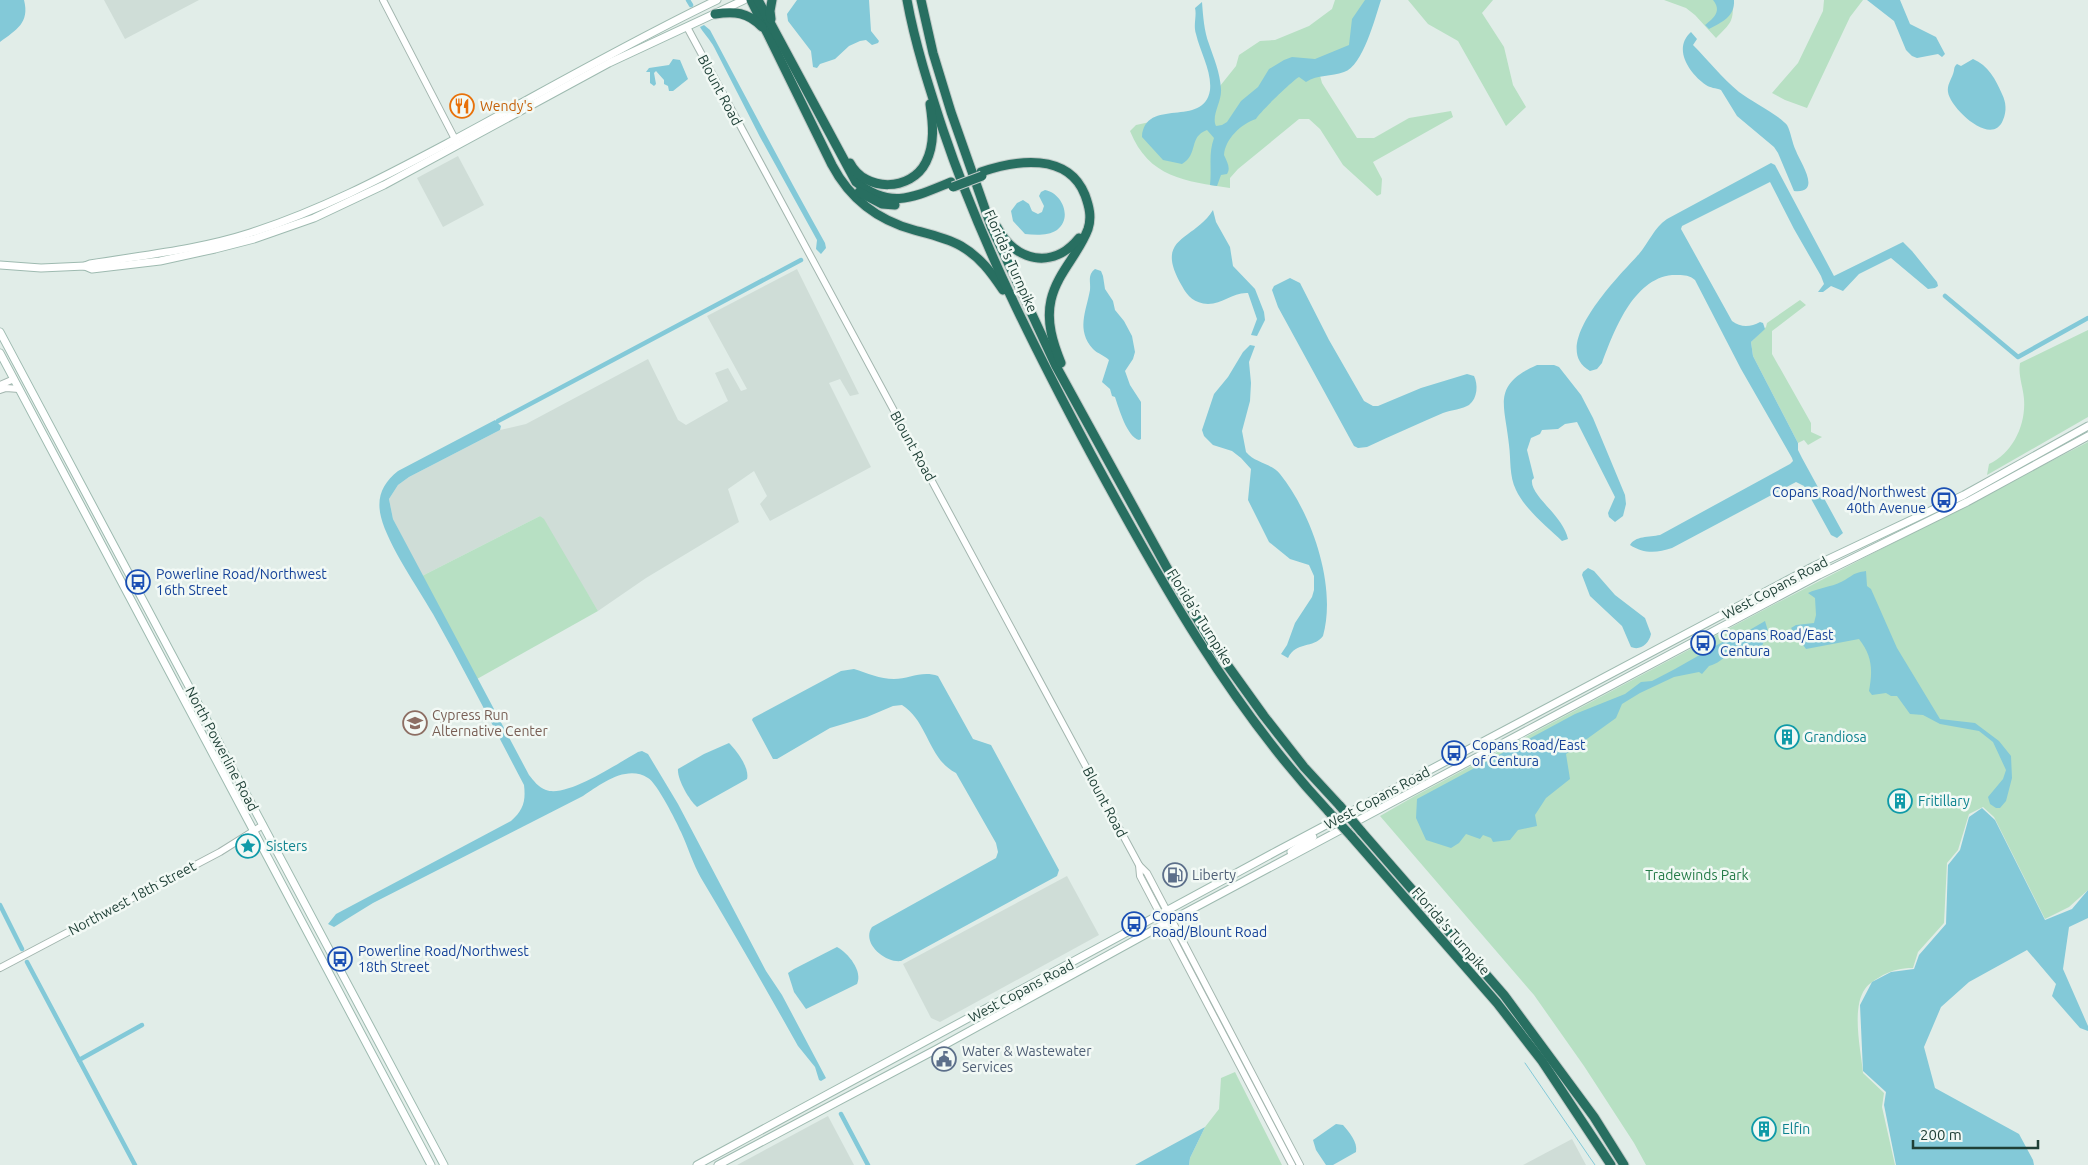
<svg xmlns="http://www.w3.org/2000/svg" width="2088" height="1165" font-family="Ubuntu,sans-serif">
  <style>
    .built { fill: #cfddd7 }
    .green { fill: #b7e0c3 }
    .water { fill: #83c9d8 }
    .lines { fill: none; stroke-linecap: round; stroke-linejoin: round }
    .stream { stroke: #83c9d8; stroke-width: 1 }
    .canal { stroke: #83c9d8; stroke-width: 4.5 }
    .tertiary-casing { stroke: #a3b6af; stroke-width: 8 }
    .secondary-casing { stroke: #9ebab0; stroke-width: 9 }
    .motorway-casing { stroke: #c0cac7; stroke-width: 11 }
    .tertiary { stroke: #fff; stroke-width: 6 }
    .secondary { stroke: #fff; stroke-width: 7 }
    .motorway { stroke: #286f61; stroke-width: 9 }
    .motorway-bridge-casing { stroke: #c0cac7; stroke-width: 11; stroke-linecap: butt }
    .motorway-bridge { stroke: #286f61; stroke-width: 9 }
    .labels { text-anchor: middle; stroke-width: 5; stroke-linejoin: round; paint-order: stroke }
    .street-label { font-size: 14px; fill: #1f4037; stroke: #f2f9f5 }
    .food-label { font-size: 14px; fill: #c56008; stroke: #f2f9f5; text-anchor: start }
    .transit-label { font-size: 14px; fill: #164399; stroke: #f2f9f5; text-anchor: start }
    .education-label { font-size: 14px; fill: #785e54; stroke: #f2f9f5; text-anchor: start }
    .culture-label { font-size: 14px; fill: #0d838f; stroke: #f2f9f5; text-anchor: start }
    .service-label { font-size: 14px; fill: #4e5e75; stroke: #f2f9f5; text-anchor: start }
    .park-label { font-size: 14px; fill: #257b48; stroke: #f2f9f5 }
  </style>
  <rect width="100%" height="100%" fill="#e1ede8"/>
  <!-- built -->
  <g class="built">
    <path d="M104,0H199L125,39Z"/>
    <path d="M458,156L484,205L443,227L417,178Z"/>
    <path d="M797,269L859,394L850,396L840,379L829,383L871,467L770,521L760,504L767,496L754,471L728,489L739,522L646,578L598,611L540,516L422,576L393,519L389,499L398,485L409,477L500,430L526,424L648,359L678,420L686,425L728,401L715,373L728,368L741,391L747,389L707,316Z"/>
    <path d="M1067,876L1099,935L940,1022L931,1018L903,964Z"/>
    <path d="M828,1116L854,1165H737Z"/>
    <path d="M1572,1139L1586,1165H1523Z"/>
  </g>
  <!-- green -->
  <g class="green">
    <path d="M1335,0H1374L1357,51L1319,72L1322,83L1357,138H1374L1409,118L1451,111L1453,117L1373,162L1382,179L1381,194L1377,196L1343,165L1320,129L1309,119H1299L1238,169L1230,178V188C1185,181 1149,178 1130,131L1136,125L1200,111L1236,66L1239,55L1260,41L1275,40L1309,26L1332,9Z"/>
    <path d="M1408,0H1493L1482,13L1504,47L1513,85L1526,107L1506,126L1458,41L1428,24Z"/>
    <path d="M1664,0H1732C1735,21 1730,24 1716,38L1695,15L1686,8Z"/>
    <path d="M1824,0H1863L1850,17L1807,108L1785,100L1772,93L1798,63L1823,11Z"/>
    <path d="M1800,300L1806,305L1772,331V354L1811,423V432L1822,437L1808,445L1804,440L1798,443L1753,356L1751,342L1766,327L1767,323Z"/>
    <path d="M2088,330V417L1987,475L1989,464C2013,453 2026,425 2024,399C2023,386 2018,376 2020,363Z"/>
    <path d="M2088,442V890L2069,907L2045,919L1994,817L1983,807L1969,814L1958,850L1947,863L1944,923L1918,952L1913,968C1900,968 1894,970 1883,975C1877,979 1869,983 1865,989C1851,1008 1861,1051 1863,1073L1884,1093L1882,1107L1895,1165H1646L1634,1143L1584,1066L1534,995L1380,816L1413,797L1771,606Z"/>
    <path d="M540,516L544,519L598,611L477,679L422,576Z"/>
    <path d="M1235,1072L1282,1165H1189L1190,1158L1205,1127L1219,1109L1221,1078Z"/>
  </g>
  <!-- water -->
  <g class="water">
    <path d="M0,0H24C30,23 16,30 0,42Z"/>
    <path d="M797,0H869L871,31L879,41L878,43L872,45L866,40L860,41L849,46L835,59L820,64L817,68L813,67L811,51L788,21L787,14Z"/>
    <path d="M1365,0H1381C1375,18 1363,66 1344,72C1331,77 1318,74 1306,82L1299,77C1292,81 1258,114 1256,119C1241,124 1225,139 1224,155C1227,162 1231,168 1227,174L1221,175L1217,186L1210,185C1212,168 1208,154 1214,138L1207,130C1188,137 1199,154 1182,164L1163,160L1142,137C1145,96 1204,129 1210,90C1212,71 1200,52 1196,34C1193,25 1197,16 1195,8L1202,2C1203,15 1204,31 1209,44C1214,59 1220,72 1221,89C1222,102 1211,115 1216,126L1222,125L1227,122L1241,101L1258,87L1269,69L1284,60L1292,57L1315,59L1349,45L1352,19Z"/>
    <path d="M1713,0H1734C1735,17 1722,22 1709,29L1705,25C1714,18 1722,11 1713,0Z"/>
    <path d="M1867,0H1900L1910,24L1936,37L1945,54L1942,57L1938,54L1917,58L1912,56L1906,50L1894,21Z"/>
    <path d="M704,25L710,30C748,101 785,172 825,243L826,248L821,254L816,249L817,240L760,137L714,47C711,41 702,31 700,27Z"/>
    <path d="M1691,32L1697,39L1693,45C1709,61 1722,78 1739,92C1751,101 1780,116 1787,125C1791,132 1792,143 1796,151C1800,162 1823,194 1794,191L1778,153L1774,147L1737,116L1721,90C1716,88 1710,88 1706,85C1690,74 1672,49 1691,32Z"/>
    <path d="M673,59L680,60L688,79L673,91H669L668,86L664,84V80L656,71L654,73L656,84L654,86L650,83V72H646L649,68L669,65Z"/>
    <path d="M1973,59C1988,65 1996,80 2002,94C2006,102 2007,111 2003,120C1992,148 1950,108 1948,92C1947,85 1951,80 1953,74C1955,69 1953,68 1957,64L1961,66Z"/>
    <path d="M1771,163L1775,165L1834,276L1903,242L1912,251L1937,282L1938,286L1935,288L1928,289L1891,258L1859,274L1843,291L1831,286L1823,292H1818L1824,284L1821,276L1794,229L1770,182L1682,226L1681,229L1732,321C1741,328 1751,327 1760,322L1763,323L1765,329L1751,342L1753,356L1798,443V450L1802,458L1843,533L1837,538L1831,535L1804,486L1796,482L1672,548C1657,553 1644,554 1630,545C1635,536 1649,537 1660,535L1790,464L1793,461L1792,458L1741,369L1695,280C1688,274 1681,275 1672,275C1633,279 1614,331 1602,363L1597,369L1590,371C1547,347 1620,275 1639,254C1649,242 1654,228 1667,219Z"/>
    <path d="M1045,190C1062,193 1073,218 1057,230C1048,236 1035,235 1025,234L1013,221L1011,211L1017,203L1023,200L1029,204L1032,211L1038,214L1042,212L1044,206L1039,196L1041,192Z"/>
    <path d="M1213,210L1216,222L1230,247L1233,266L1255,289L1264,312L1265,320L1257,336L1251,335L1257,319L1248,293C1233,292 1223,304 1208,304C1194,303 1188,297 1182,286C1153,236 1193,242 1213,210Z"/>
    <path d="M1095,269L1101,271L1103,276L1105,289L1113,301L1115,310L1124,321L1132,336L1135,352L1133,359L1125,371L1130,385L1141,402V439L1139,440C1127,437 1119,409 1115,397L1112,396L1110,389L1102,382L1109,360C1104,355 1098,354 1093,349C1076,330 1086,312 1090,290C1091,282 1087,275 1095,269Z"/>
    <path d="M1290,278L1300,283L1329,340L1364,401L1373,406H1378L1421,388L1467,374L1474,376C1478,384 1478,398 1469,405C1463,409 1451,410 1443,413C1418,424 1392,435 1367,447L1358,448L1354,446L1278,307L1272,290L1274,286Z"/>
    <path d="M1250,345L1255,346L1249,362L1251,383L1250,401L1242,431L1246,452C1255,463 1271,463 1280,474C1312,514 1337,586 1323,636C1313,649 1296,641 1288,658L1281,654L1287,645L1295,623L1312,597L1314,590V576L1309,565L1290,559L1269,542L1248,500L1251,469L1241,458L1232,451L1213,445L1204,436L1202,430L1214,394L1228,377L1243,352Z"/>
    <path d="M1537,365H1554L1559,367L1581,395L1593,418L1625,495L1626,504L1623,516L1615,522L1609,517L1608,513L1615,497L1577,422L1565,424L1558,429L1542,430L1540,434L1531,438L1527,450L1534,478L1532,480C1530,496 1563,515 1568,539L1562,541C1547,527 1525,509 1516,490C1509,476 1511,459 1509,445C1505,405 1491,385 1537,365Z"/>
    <path d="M495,420L501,426L500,430L409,477L398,485L389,499L393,519L529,775C534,781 538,787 546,790C567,798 618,763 638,752L642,751L648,754L678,804L766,971L782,995L826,1078L821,1081L819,1080L815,1067L798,1046C766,989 734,933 701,878C693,864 688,847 681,832C676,821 657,783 648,778C626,764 600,785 583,796L373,903L334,927L328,924L336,914L511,821C523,810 526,802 524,785C494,728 465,671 433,614C418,588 388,545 381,517C376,497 383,483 398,471Z"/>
    <path d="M1588,568L1594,571L1615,595L1645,618L1651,634C1649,644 1640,651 1631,647L1622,626L1590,596L1582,575L1583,572Z"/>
    <path d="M1866,571L1867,586L1871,589L1897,648L1940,719L1975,723L1999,741L2011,756L2012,778L2006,801L2000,808H1996L1990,804L1988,797L2003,779L2006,770L1993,742L1979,731L1940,724L1923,715L1910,714L1897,696H1891L1886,693L1872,695L1869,691C1873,669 1872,656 1859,639L1806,649L1791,628L1796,625L1814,623L1816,615L1815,598L1808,593C1818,588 1831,587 1841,582C1853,576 1852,573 1866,571Z"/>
    <path d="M1765,621L1768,631L1762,646L1752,650L1746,648C1741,651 1735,652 1731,654C1722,658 1718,664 1709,666L1702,674L1699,672L1674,677L1640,693L1622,704L1616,718L1566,754L1570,779L1546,798L1535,815L1537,826L1518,830L1510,840L1493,842L1491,838L1483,835L1480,839L1466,834L1459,843L1451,848L1426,840L1416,818L1417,799L1575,714L1625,694L1641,682L1652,681L1675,669L1733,636L1741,635Z"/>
    <path d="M854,669C867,673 880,679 894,679C909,679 922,670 938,676L973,739L991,745L1059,870L1057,876L901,961C885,963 861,943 872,927L996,858L998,852L996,843L956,773C928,759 928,721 902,705L893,706L867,717L830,728L777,759H773L752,720L753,718L841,671Z"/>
    <path d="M729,743C736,750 750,768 747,779L697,807C689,800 677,779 678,769L704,754Z"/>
    <path d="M1982,808L1995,820L2045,920L2072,909L2088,890V918L2069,927L2063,969L2088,1026V1031L2080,1028L2052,996L2056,984L2027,950L1969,982L1941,1007L1924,1047L1935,1088L2019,1134L2033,1160L2034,1165H1896L1884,1105L1886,1092L1863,1071L1860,1005L1872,982L1891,972L1914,969L1919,955L1946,924L1948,865L1960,850L1969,817Z"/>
    <path d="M837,947C848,953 863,971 857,984L806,1009L794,992L788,973L794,969Z"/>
    <path d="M1336,1124L1343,1125C1349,1132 1358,1142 1356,1152L1333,1165H1326L1316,1150L1313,1140Z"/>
    <path d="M1205,1127L1190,1158L1189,1165H1135Z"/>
  </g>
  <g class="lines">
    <!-- stream -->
    <path class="stream" d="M1525,1063L1595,1165"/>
    <!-- canal -->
    <g class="canal">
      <path d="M688,0L691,5"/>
      <path d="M1945,296L2018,357L2088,318"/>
      <path d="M498,421L801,260"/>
      <path d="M0,905L22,949"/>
      <path d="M27,962L135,1165"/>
      <path d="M79,1060L142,1025"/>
      <path d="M841,1114L868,1165"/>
    </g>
    <!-- tertiary casing -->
    <g class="tertiary-casing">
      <g id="tertiary">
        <path d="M383,0L457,143"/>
        <path d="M687,27L1139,865L1140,876L1292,1165"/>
        <path d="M0,385L14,379"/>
        <path d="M0,390L6,388L19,389"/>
        <path d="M1139,865L1147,873L1300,1165"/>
        <path d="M0,968L220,852L263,825"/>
      </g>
    </g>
    <!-- secondary casing -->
    <g class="secondary-casing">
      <g id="secondary">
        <path d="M0,265L41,268L85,266L92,269L160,261L215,249L254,239L314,218L384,185L609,63L744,0"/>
        <path d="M85,266L90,264C143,255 197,250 250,233C319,211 382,178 446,144C536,96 625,44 717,0"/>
        <path d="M0,332L444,1165"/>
        <path d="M0,353L431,1165"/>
        <path d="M1291,852L1313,837"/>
        <path d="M697,1165L1277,851L1814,566L1964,495L2088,426"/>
        <path d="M718,1165L937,1049L1179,916L1539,724L1819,575L1967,502L2088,436"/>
      </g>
    </g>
    <!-- motorway casing -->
    <g class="motorway-casing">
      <g id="motorway">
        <path d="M751,0L832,165C850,199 877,220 914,230C929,234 947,238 961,246C980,257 991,272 1003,290"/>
        <path d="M758,0L856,182C891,210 914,197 951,182"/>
        <path d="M907,0C915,44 929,87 943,130C981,243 1035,349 1091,454C1160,581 1230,706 1329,812"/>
        <path d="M921,0L933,53L951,112L991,226L1056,366L1172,577L1213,645L1264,716L1304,767L1340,806"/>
        <path d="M715,14C734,11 748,12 762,27"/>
        <path d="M771,19L770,11L772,0"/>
        <path d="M850,163C865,192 911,192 926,162C935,144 933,124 930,104"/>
        <path d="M981,172C1016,160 1068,152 1085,195C1089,206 1092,217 1088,229C1079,254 1057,273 1051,300C1046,322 1053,343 1061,363"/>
        <path d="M859,192L882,204L895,205"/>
        <path d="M997,227C1015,262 1053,270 1079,238"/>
        <path d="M1361,831L1504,995L1594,1117L1624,1165"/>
        <path d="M1351,836L1497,1003L1542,1061L1611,1165"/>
      </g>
    </g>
    <!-- tertiary -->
    <use href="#tertiary" class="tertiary"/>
    <!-- secondary -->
    <use href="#secondary" class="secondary"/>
    <!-- motorway -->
    <use href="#motorway" class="motorway"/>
    <!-- motorway-bridge casing -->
    <g class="motorway-bridge-casing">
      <g id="motorway-bridge">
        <path d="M953,187L982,176"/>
        <path d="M1340,806L1361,831"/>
        <path d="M1329,812L1351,836"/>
      </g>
    </g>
    <!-- motorway-bridge -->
    <use href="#motorway-bridge" class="motorway-bridge"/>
  </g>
  <!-- icons -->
  <defs>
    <g id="restaurant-ring" transform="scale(1.25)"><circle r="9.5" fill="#f2f9f5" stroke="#e8710a" stroke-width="1.5"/><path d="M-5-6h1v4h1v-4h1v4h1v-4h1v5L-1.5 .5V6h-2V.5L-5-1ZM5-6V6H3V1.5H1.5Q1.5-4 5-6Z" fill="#e8710a"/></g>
    <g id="bus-ring" transform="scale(1.25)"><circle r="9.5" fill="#f2f9f5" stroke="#1a4fb4" stroke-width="1.5"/><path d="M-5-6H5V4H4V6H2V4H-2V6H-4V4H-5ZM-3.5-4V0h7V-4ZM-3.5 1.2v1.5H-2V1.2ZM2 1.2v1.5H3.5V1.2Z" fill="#1a4fb4"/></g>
    <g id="school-ring" transform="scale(1.25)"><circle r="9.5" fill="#f2f9f5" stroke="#8d6e63" stroke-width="1.5"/><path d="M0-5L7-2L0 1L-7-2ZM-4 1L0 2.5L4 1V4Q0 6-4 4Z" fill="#8d6e63"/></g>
    <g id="building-ring" transform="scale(1.25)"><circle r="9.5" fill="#f2f9f5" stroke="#0f9aa8" stroke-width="1.5"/><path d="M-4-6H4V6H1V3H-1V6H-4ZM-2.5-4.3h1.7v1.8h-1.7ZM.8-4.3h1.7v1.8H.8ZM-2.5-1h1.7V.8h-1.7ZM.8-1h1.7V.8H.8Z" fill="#0f9aa8"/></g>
    <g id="sight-ring" transform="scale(1.25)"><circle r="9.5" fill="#f2f9f5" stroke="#0f9aa8" stroke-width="1.5"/><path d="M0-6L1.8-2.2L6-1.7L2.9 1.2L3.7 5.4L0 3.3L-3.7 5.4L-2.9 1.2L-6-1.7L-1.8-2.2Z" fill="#0f9aa8"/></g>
    <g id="fuel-ring" transform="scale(1.25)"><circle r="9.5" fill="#f2f9f5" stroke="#5c6f8a" stroke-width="1.5"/><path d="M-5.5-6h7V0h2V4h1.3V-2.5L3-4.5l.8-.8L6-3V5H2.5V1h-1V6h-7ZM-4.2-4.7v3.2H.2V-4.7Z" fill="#5c6f8a"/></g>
    <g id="civic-ring" transform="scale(1.25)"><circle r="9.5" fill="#f2f9f5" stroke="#5c6f8a" stroke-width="1.5"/><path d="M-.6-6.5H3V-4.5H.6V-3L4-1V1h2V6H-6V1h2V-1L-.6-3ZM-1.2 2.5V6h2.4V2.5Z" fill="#5c6f8a"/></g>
  </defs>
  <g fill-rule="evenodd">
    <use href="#restaurant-ring" x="462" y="106"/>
    <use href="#bus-ring" x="1944" y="500"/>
    <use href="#bus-ring" x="138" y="582"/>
    <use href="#bus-ring" x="1703" y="643"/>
    <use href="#school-ring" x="415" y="723"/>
    <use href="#building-ring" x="1787" y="737"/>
    <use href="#bus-ring" x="1454" y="753"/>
    <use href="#building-ring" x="1900" y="801"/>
    <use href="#sight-ring" x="248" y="846"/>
    <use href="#fuel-ring" x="1175" y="875"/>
    <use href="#bus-ring" x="1134" y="924"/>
    <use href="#bus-ring" x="340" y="959"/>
    <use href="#civic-ring" x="944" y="1059"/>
    <use href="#building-ring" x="1764" y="1129"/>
  </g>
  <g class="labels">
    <!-- street labels -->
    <g class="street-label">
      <text transform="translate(720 90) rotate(62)" y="5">Blount Road</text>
      <text transform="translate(1011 261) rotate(66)" y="5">Florida's Turnpike</text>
      <text transform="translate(913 446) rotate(61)" y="5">Blount Road</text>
      <text transform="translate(1775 588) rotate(-28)" y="5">West Copans Road</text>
      <text transform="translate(1200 617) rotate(58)" y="5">Florida's Turnpike</text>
      <text transform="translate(222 749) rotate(62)" y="5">North Powerline Road</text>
      <text transform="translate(1377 798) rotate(-28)" y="5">West Copans Road</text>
      <text transform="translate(1105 802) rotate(62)" y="5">Blount Road</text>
      <text transform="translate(132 898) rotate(-28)" y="5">Northwest 18th Street</text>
      <text transform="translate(1451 931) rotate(49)" y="5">Florida's Turnpike</text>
      <text transform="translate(1021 991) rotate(-28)" y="5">West Copans Road</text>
    </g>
    <!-- food labels -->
    <g class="food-label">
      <text x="480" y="111">Wendy's</text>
    </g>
    <!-- transit labels -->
    <g class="transit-label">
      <text x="1926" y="497" text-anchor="end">Copans Road/Northwest<tspan x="1926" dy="16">40th Avenue</tspan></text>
      <text x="156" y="579">Powerline Road/Northwest<tspan x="156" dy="16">16th Street</tspan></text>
      <text x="1720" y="640">Copans Road/East<tspan x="1720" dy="16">Centura</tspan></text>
      <text x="1472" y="750">Copans Road/East<tspan x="1472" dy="16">of Centura</tspan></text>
      <text x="1152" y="921">Copans<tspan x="1152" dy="16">Road/Blount Road</tspan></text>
      <text x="358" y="956">Powerline Road/Northwest<tspan x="358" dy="16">18th Street</tspan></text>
    </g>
    <!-- education labels -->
    <g class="education-label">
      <text x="432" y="720">Cypress Run<tspan x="432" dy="16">Alternative Center</tspan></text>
    </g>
    <!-- culture labels -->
    <g class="culture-label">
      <text x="1804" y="742">Grandiosa</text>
      <text x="1918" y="806">Fritillary</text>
      <text x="266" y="851">Sisters</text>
      <text x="1782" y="1134">Elfin</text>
    </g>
    <!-- service labels -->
    <g class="service-label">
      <text x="1192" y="880">Liberty</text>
      <text x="962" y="1056">Water &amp; Wastewater<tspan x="962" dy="16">Services</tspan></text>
    </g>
    <!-- park labels -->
    <g class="park-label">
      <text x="1697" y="880">Tradewinds Park</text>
    </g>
  </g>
  <!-- scale -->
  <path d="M1913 1140v8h125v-8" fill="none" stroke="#1f4037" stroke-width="2.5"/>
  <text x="1920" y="1140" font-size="15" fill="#1f4037" stroke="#f2f9f5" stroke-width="4" paint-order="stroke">200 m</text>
</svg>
